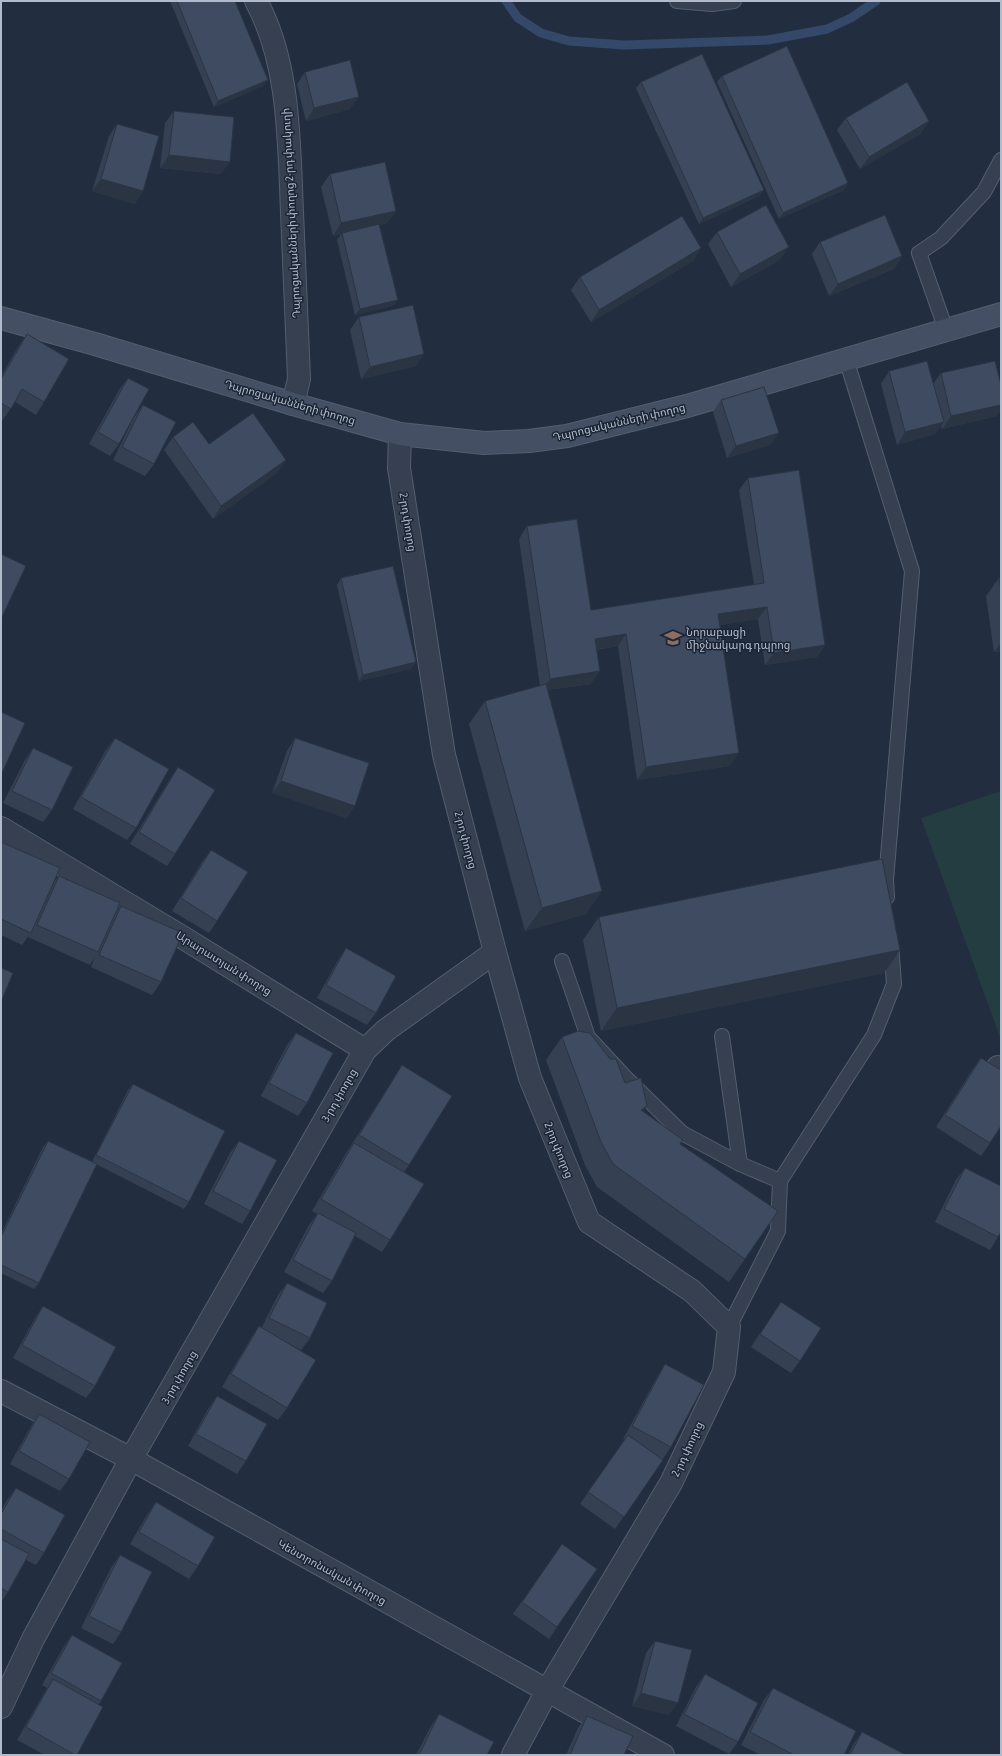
<svg xmlns="http://www.w3.org/2000/svg" width="1002" height="1756" font-family="'Asap Condensed','Noto Sans Armenian',sans-serif">
  <style>
    .green { fill: #243d41 }
    .lines { fill: none; stroke-linecap: round; stroke-linejoin: round }
    .stream { stroke: #344869; stroke-width: 9 }
    .service-casing { stroke: #545e6e; stroke-width: 16 }
    .minor-casing { stroke: #545e6e; stroke-width: 24 }
    .secondary-casing { stroke: #545e6e; stroke-width: 24 }
    .service { stroke: #364050; stroke-width: 14 }
    .minor { stroke: #364050; stroke-width: 22 }
    .secondary { stroke: #444f63; stroke-width: 22 }
    .wall { fill: #354053 }
    .shaded-wall { fill: #2b3443 }
    .building { fill: #3e4b60; stroke: #2b3443 }
    .labels { text-anchor: middle; stroke-width: 3; stroke-linejoin: round; paint-order: stroke }
    .street-label { font-size: 11px; fill: #b2bbcb; stroke: #1b2535 }
    .poi-label { font-size: 11px; fill: #b2bbcb; stroke: #1b2535; text-anchor: start }
  </style>
  <rect width="100%" height="100%" fill="#222e40"/>
  <!-- green -->
  <path class="green" d="M1001,791V1040L921,818Z"/>
  <g class="lines">
    <!-- stream -->
    <path class="stream" d="M506,1L518,18L541,33L569,41L624,45L768,40L827,29L851,18L876,1"/>
    <!-- service casing -->
    <g class="service-casing">
      <g id="service">
        <path d="M677,1L712,4L734,1"/>
        <path d="M946,330L919,253L941,238L984,192L1001,160"/>
        <path d="M846,359L912,571L886,880L887,897"/>
        <path d="M562,961L588,1037L626,1078L682,1133L740,1164L780,1181"/>
        <path d="M722,1036L740,1164"/>
        <path d="M729,1327L778,1231L780,1181L874,1035L894,984L891,944"/>
      </g>
    </g>
    <!-- minor casing -->
    <g class="minor-casing">
      <g id="minor">
        <path d="M256,1C290,63 289,143 292,212C294,268 297,323 299,379L293,404"/>
        <path d="M400,434L399,468L444,755L495,952L530,1078L589,1222L692,1291L729,1327L724,1372L671,1483L547,1691L513,1755"/>
        <path d="M1,828L182,937L365,1050"/>
        <path d="M998,1067L1001,1069"/>
        <path d="M1,1391L131,1459L663,1755"/>
        <path d="M1,1707L33,1639L131,1459L365,1050L386,1030L495,952"/>
      </g>
    </g>
    <!-- secondary casing -->
    <g class="secondary-casing">
      <path id="secondary" d="M1,318L95,344L293,404L400,434L484,443L529,441L567,436L687,406L1001,314"/>
    </g>
    <!-- service -->
    <use href="#service" class="service"/>
    <!-- minor -->
    <use href="#minor" class="minor"/>
    <!-- secondary -->
    <use href="#secondary" class="secondary"/>
  </g>
  <!-- wall -->
  <g class="wall">
    <path d="M170,1H235L268,80L263,86L214,107Z"/>
    <path d="M305,72L350,109L306,121L297,84Z"/>
    <path d="M722,76L844,190L779,219L717,82Z"/>
    <path d="M641,82L764,190L759,196L699,224L636,88Z"/>
    <path d="M174,111L221,174L160,168L165,123Z"/>
    <path d="M846,118L929,121L920,134L860,169L837,130Z"/>
    <path d="M117,124L135,204L92,191L109,136Z"/>
    <path d="M330,174L396,211L387,223L379,225L393,306L355,315L337,240L341,234L333,236L321,187Z"/>
    <path d="M717,232L780,260L731,287L708,244Z"/>
    <path d="M820,242L902,256L894,269L829,296L812,254Z"/>
    <path d="M701,248L693,261L591,322L571,290L580,277Z"/>
    <path d="M359,317L416,366L361,379L350,330Z"/>
    <path d="M27,334L44,402L36,415L15,402L2,421H1V376L18,347Z"/>
    <path d="M889,371L933,384L941,373L997,416L942,429L941,425L935,434L897,445L881,384Z"/>
    <path d="M128,378L119,444L110,456L89,444L119,390Z"/>
    <path d="M721,400L779,433L770,445L727,458L713,412Z"/>
    <path d="M143,405L154,464L145,476L113,460L134,417Z"/>
    <path d="M173,437L209,444L286,460L277,473L213,519L164,450Z"/>
    <path d="M748,478L825,645L817,657L765,665L758,619L719,625L730,766L637,780L618,646L596,650L591,684L547,690L586,914L525,931L469,724L485,701L540,686L519,539L527,526L591,610L754,585L739,490Z"/>
    <path d="M1001,577V651L994,652L986,596L999,578Z"/>
    <path d="M341,578L416,662L411,669L359,681L337,585Z"/>
    <path d="M115,738L136,828L127,840L73,809L106,750Z"/>
    <path d="M295,738L355,806L346,818L272,793L287,751Z"/>
    <path d="M33,748L52,810L43,822L3,803L25,760Z"/>
    <path d="M178,767L175,854L167,866L130,844L170,779Z"/>
    <path d="M1,842L53,883L59,876L115,914L121,906L161,982L152,995L91,967L95,957L90,965L28,937L29,935L22,945L1,935Z"/>
    <path d="M211,850L217,921L209,933L172,911L202,862Z"/>
    <path d="M599,917L884,973L601,1031L583,940Z"/>
    <path d="M346,948L376,1013L367,1025L317,998L338,960Z"/>
    <path d="M296,1033L307,1103L298,1116L261,1096L287,1045Z"/>
    <path d="M562,1037L625,1083L643,1111L680,1144L778,1211L729,1282L597,1187L585,1165L546,1060Z"/>
    <path d="M981,1058L990,1143L981,1156L936,1127L972,1070Z"/>
    <path d="M402,1065L409,1165L404,1172L390,1240L382,1252L355,1236L332,1281L323,1293L284,1272L309,1225L317,1214L312,1211L345,1155L394,1078Z"/>
    <path d="M133,1084L189,1202L184,1209L92,1162L128,1090Z"/>
    <path d="M48,1141L39,1283L34,1289L1,1273V1234L43,1147Z"/>
    <path d="M239,1141L250,1211L242,1224L204,1204L230,1153Z"/>
    <path d="M965,1168L998,1237L990,1250L935,1222L956,1180Z"/>
    <path d="M287,1283L310,1338L301,1350L291,1345L287,1408L278,1420L222,1387L251,1338L259,1326L262,1327L278,1295Z"/>
    <path d="M781,1302L800,1361L791,1373L751,1347Z"/>
    <path d="M43,1306L95,1386L86,1398L13,1358L35,1318Z"/>
    <path d="M665,1364L671,1447L663,1459V1460L615,1529L580,1504L625,1439H623L657,1377Z"/>
    <path d="M217,1396L246,1461L237,1474L188,1446L208,1409Z"/>
    <path d="M39,1414L69,1479L60,1491L10,1464L31,1426Z"/>
    <path d="M16,1488L44,1553L36,1565L26,1560L8,1592L1,1602V1511L7,1500Z"/>
    <path d="M156,1502L198,1566L189,1579L130,1544L147,1515Z"/>
    <path d="M562,1544L597,1569L549,1639L513,1614Z"/>
    <path d="M120,1555L121,1632L113,1644L81,1628L111,1568Z"/>
    <path d="M72,1635L101,1701L98,1705L77,1755H45L17,1740L47,1688L42,1685L63,1648Z"/>
    <path d="M655,1641L669,1715L632,1706L646,1653Z"/>
    <path d="M705,1674L738,1742L729,1754L676,1726L696,1687Z"/>
    <path d="M773,1688L844,1755H761L741,1745L764,1700Z"/>
    <path d="M439,1714L487,1755H416L431,1726Z"/>
    <path d="M587,1716L624,1755H566L578,1728Z"/>
    <path d="M862,1732L906,1755H848L853,1745Z"/>
  </g>
  <!-- shaded-wall -->
  <g class="shaded-wall">
    <path d="M268,80L263,86L214,107L218,101Z"/>
    <path d="M359,97L350,109L306,121L314,108Z"/>
    <path d="M929,121L920,134L860,169L869,157Z"/>
    <path d="M169,155L230,162L221,174L160,168Z"/>
    <path d="M101,179L143,191L135,204L92,191Z"/>
    <path d="M848,183L844,190L779,219L783,213Z"/>
    <path d="M764,190L759,196L699,224L703,218Z"/>
    <path d="M396,211L387,223L333,236L341,223Z"/>
    <path d="M789,247L780,260L731,287L740,274Z"/>
    <path d="M701,248L693,261L591,322L599,310Z"/>
    <path d="M902,256L894,269L829,296L838,284Z"/>
    <path d="M398,300L393,306L355,315L360,309Z"/>
    <path d="M424,354L416,366L361,379L370,367Z"/>
    <path d="M1001,405V410L997,416L942,429L951,416Z"/>
    <path d="M944,422L935,434L897,445L905,432Z"/>
    <path d="M779,433L770,445L727,458L736,446Z"/>
    <path d="M286,460L277,473L213,519L221,506Z"/>
    <path d="M767,607L758,619L709,627L718,614Z"/>
    <path d="M626,634L618,646L586,651L595,639Z"/>
    <path d="M1001,643V651L994,652Z"/>
    <path d="M825,645L817,657L765,665L774,653Z"/>
    <path d="M416,662L411,669L359,681L363,675Z"/>
    <path d="M600,671L591,684L541,691L550,679Z"/>
    <path d="M739,753L730,766L637,780L646,767Z"/>
    <path d="M281,781L355,806L346,818L272,793Z"/>
    <path d="M602,891L586,914L525,931L542,908Z"/>
    <path d="M900,950L884,973L601,1031L617,1008Z"/>
    <path d="M647,1106L631,1129L641,1110Z"/>
    <path d="M641,1693L678,1703L669,1715L632,1706Z"/>
  </g>
  <!-- building -->
  <g class="building">
    <path d="M177,1H235L268,80L218,101Z"/>
    <path d="M787,46L848,183L783,213L722,76Z"/>
    <path d="M702,54L764,190L703,218L641,82Z"/>
    <path d="M350,60L359,97L314,108L305,72Z"/>
    <path d="M907,82L929,121L869,157L846,118Z"/>
    <path d="M174,111L234,117L230,162L169,155Z"/>
    <path d="M117,124L159,136L143,191L101,179Z"/>
    <path d="M385,162L396,211L341,223L330,174Z"/>
    <path d="M766,205L789,247L740,274L717,232Z"/>
    <path d="M885,215L902,256L838,284L820,242Z"/>
    <path d="M682,216L701,248L599,310L580,277Z"/>
    <path d="M379,224L398,300L360,309L342,233Z"/>
    <path d="M413,305L424,354L370,367L359,317Z"/>
    <path d="M27,334L69,359L44,402L22,389L11,409L1,403V379Z"/>
    <path d="M927,361L944,422L905,432L889,371Z"/>
    <path d="M995,361L1001,385V405L951,416L941,373Z"/>
    <path d="M128,378L149,389L119,444L98,432Z"/>
    <path d="M764,387L779,433L736,446L721,400Z"/>
    <path d="M143,405L176,422L154,464L122,447Z"/>
    <path d="M253,413L286,460L221,506L173,437L193,422L209,444Z"/>
    <path d="M799,470L825,645L774,653L767,607L718,614L739,753L646,767L626,634L595,639L600,671L550,679L527,526L577,519L591,610L764,583L748,478Z"/>
    <path d="M1,554L26,566L1,619Z"/>
    <path d="M393,566L416,662L363,675L341,578Z"/>
    <path d="M1001,577V592L999,578Z"/>
    <path d="M546,684L602,891L542,908L485,701Z"/>
    <path d="M1,712L25,723L1,775Z"/>
    <path d="M115,738L169,769L136,828L81,797Z"/>
    <path d="M295,738L369,763L355,806L281,781Z"/>
    <path d="M33,748L73,767L52,810L12,791Z"/>
    <path d="M178,767L215,790L175,854L139,832Z"/>
    <path d="M1,842L60,868L31,933L1,919Z"/>
    <path d="M211,850L248,872L217,921L181,898Z"/>
    <path d="M882,859L900,950L617,1008L599,917Z"/>
    <path d="M59,876L120,903L98,952L37,925Z"/>
    <path d="M121,906L183,933L161,982L99,955Z"/>
    <path d="M346,948L396,976L376,1013L326,985Z"/>
    <path d="M1,968L13,973L1,1002Z"/>
    <path d="M578,1031L590,1033L610,1059H616L625,1083L641,1078L647,1106L641,1110L683,1140L680,1144L778,1211L745,1259L613,1164L601,1142L562,1037Z"/>
    <path d="M296,1033L333,1053L307,1103L269,1083Z"/>
    <path d="M981,1058L1001,1070V1126L990,1143L945,1115Z"/>
    <path d="M402,1065L452,1096L409,1165L359,1135Z"/>
    <path d="M133,1084L225,1131L189,1202L96,1155Z"/>
    <path d="M48,1141L97,1164L39,1283L1,1265V1237Z"/>
    <path d="M239,1141L277,1160L250,1211L213,1191Z"/>
    <path d="M354,1143L424,1184L390,1240L321,1199Z"/>
    <path d="M965,1168L1001,1186V1232L998,1237L944,1209Z"/>
    <path d="M318,1213L356,1233L332,1281L293,1260Z"/>
    <path d="M287,1283L327,1303L310,1338L269,1318Z"/>
    <path d="M781,1302L821,1328L800,1361L760,1334Z"/>
    <path d="M43,1306L116,1347L95,1386L22,1345Z"/>
    <path d="M259,1326L316,1360L287,1408L231,1374Z"/>
    <path d="M665,1364L704,1385L671,1447L632,1426Z"/>
    <path d="M217,1396L267,1424L246,1461L196,1434Z"/>
    <path d="M39,1414L90,1442L69,1479L19,1451Z"/>
    <path d="M628,1435L663,1460L624,1517L588,1492Z"/>
    <path d="M16,1488L65,1515L44,1553L1,1529V1514Z"/>
    <path d="M156,1502L215,1537L198,1566L139,1532Z"/>
    <path d="M1,1539L29,1554L8,1592L1,1588Z"/>
    <path d="M562,1544L597,1569L557,1627L522,1602Z"/>
    <path d="M120,1555L152,1572L121,1632L89,1616Z"/>
    <path d="M72,1635L122,1663L101,1701L51,1673Z"/>
    <path d="M655,1641L692,1650L678,1703L641,1693Z"/>
    <path d="M705,1674L758,1703L738,1742L684,1714Z"/>
    <path d="M53,1679L103,1707L77,1755H75L26,1727Z"/>
    <path d="M773,1688L856,1731L844,1755H794L750,1732Z"/>
    <path d="M439,1714L494,1742L487,1755H419Z"/>
    <path d="M587,1716L633,1736L624,1755H570Z"/>
    <path d="M862,1732L906,1755H850Z"/>
  </g>
  <!-- icons -->
  <defs>
    <g id="school-bare" transform="scale(1.38)"><path d="M0-5L7-2L0 1L-7-2ZM-4 1L0 2.5L4 1V4Q0 6-4 4Z" fill="#8d6e63" stroke="#1b2535" stroke-width="2.5" paint-order="stroke"/></g>
  </defs>
  <g fill-rule="evenodd">
    <use href="#school-bare" x="673" y="638"/>
  </g>
  <g class="labels">
    <!-- street labels -->
    <g class="street-label">
      <text transform="translate(291 213) rotate(-93)" y="4">Դպրոցականների փողոց 2-րդ փակուղի</text>
      <text transform="translate(290 402) rotate(16)" y="4">Դպրոցականների փողոց</text>
      <text transform="translate(619 422) rotate(-13)" y="4">Դպրոցականների փողոց</text>
      <text transform="translate(408 522) rotate(81)" y="4">2-րդ փողոց</text>
      <text transform="translate(466 840) rotate(75)" y="4">2-րդ փողոց</text>
      <text transform="translate(224 963) rotate(32)" y="4">Արարատյան փողոց</text>
      <text transform="translate(339 1095) rotate(-60)" y="4">3-րդ փողոց</text>
      <text transform="translate(559 1150) rotate(68)" y="4">2-րդ փողոց</text>
      <text transform="translate(179 1377) rotate(-60)" y="4">3-րդ փողոց</text>
      <text transform="translate(687 1449) rotate(-65)" y="4">2-րդ փողոց</text>
      <text transform="translate(332 1572) rotate(29)" y="4">Կենտրոնական փողոց</text>
    </g>
    <!-- poi labels -->
    <g class="poi-label">
      <text x="686" y="636">Նորաբացի<tspan x="686" dy="13">միջնակարգ դպրոց</tspan></text>
    </g>
  </g>
  <!-- border -->
  <rect width="1002" height="1756" fill="none" stroke="#b2bbcb" stroke-width="4"/>
</svg>
